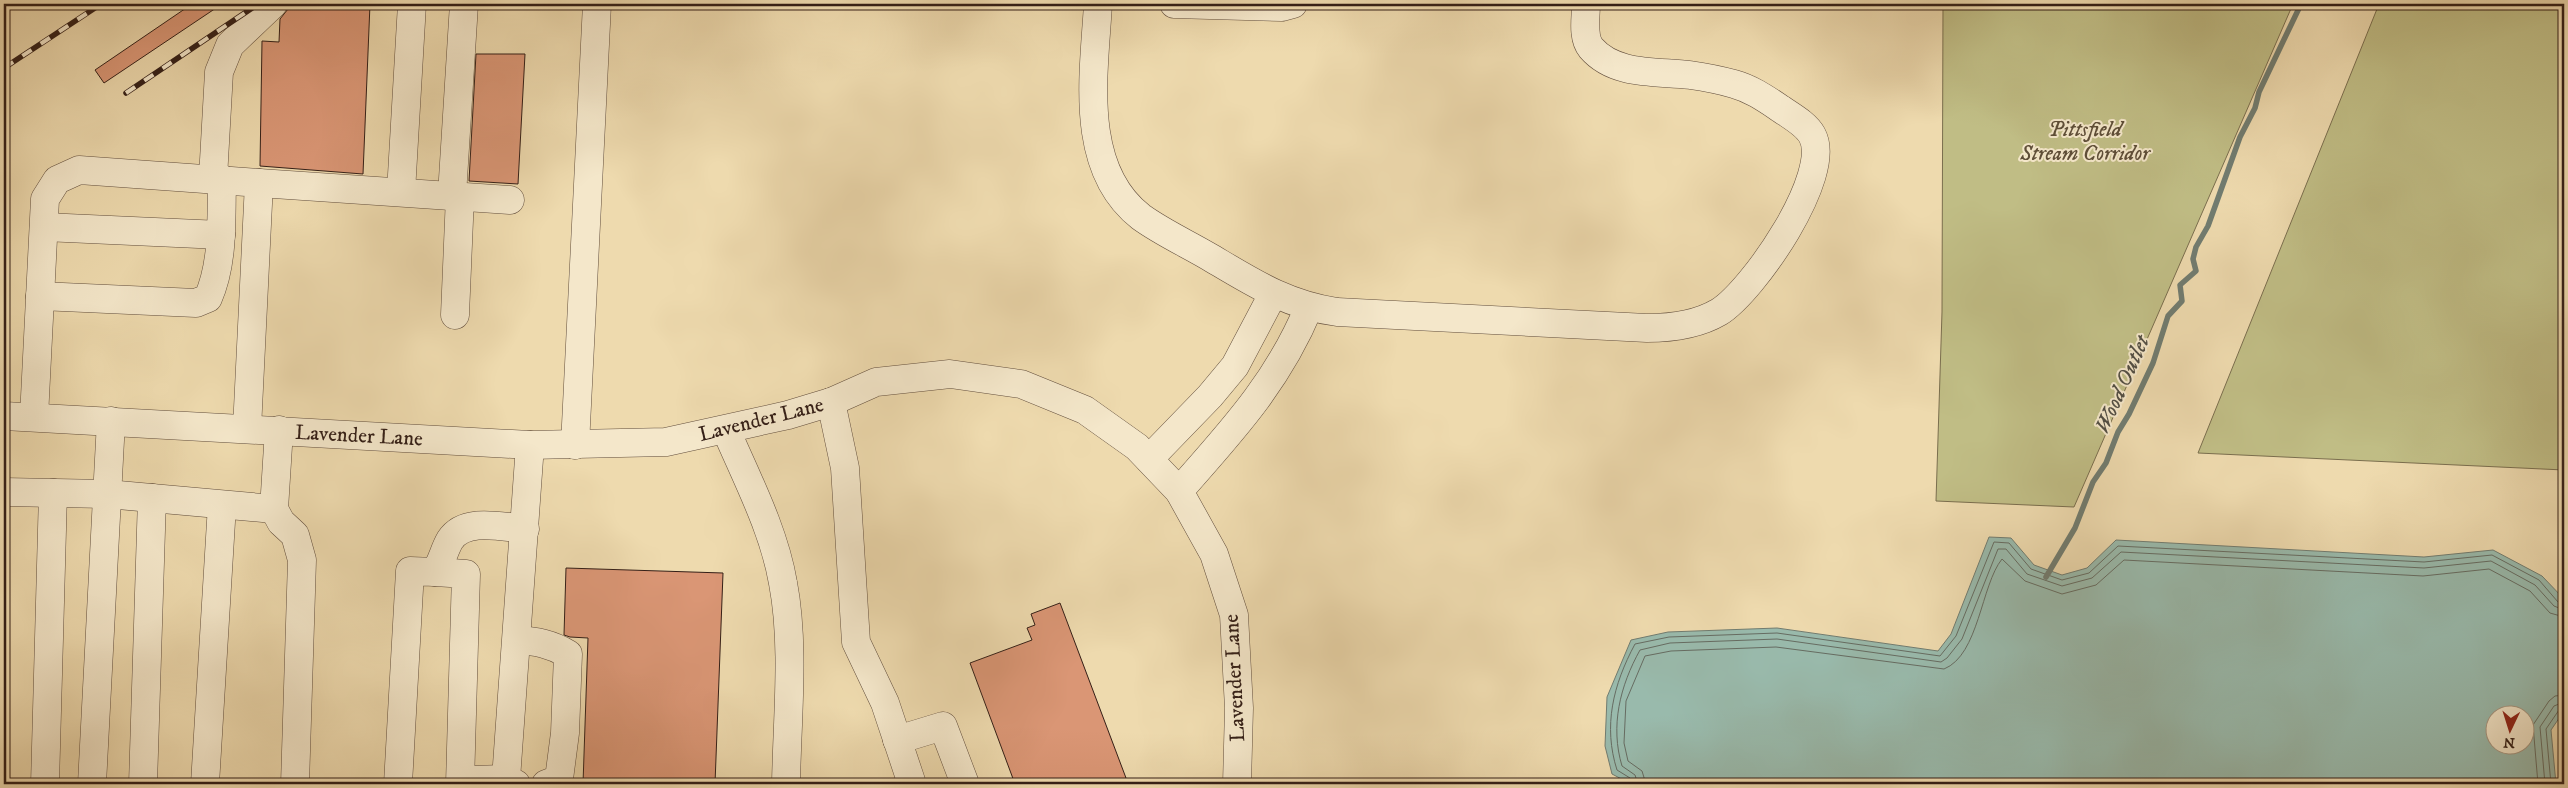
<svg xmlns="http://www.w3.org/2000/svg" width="2568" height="788" font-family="'IM FELL DW Pica',serif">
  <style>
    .green { fill: #c0bd85; stroke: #7a6e4e }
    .water { fill: #99baac; stroke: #717c70; fill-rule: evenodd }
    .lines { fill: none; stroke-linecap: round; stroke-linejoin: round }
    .shore { stroke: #666c62; stroke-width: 1 }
    .stream { stroke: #717c70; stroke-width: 5.5 }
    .building { fill: #da9675; stroke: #341f17 }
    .minor-casing { stroke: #624e3d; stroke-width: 29 }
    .minor { stroke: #f4e7ca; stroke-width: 28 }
    .rail-casing { stroke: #341f17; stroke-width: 5.5 }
    .rail { stroke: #f4e7ca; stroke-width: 4; stroke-dasharray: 11; stroke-linecap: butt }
    .labels { text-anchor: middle; stroke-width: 4; stroke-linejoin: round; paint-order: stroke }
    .park-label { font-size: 21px; font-style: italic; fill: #5e4e38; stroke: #f4e7ca }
    .street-label { font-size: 21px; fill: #341f17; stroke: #f4e7ca }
    .water-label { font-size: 22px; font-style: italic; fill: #524e44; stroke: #f4e7ca }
  </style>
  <rect width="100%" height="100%" fill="#eedaae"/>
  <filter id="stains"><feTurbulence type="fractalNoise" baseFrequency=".004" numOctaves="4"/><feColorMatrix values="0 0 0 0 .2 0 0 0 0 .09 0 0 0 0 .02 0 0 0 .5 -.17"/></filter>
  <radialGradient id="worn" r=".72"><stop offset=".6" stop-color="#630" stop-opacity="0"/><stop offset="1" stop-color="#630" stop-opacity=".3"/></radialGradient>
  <!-- green -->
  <g class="green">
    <path d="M1943,4H2293L2074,507L1936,501L1942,312Z"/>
    <path d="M2379,4H2564V470L2198,453Z"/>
  </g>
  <!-- water -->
  <path class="water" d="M1989,537L2011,538L2034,565L2062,575L2087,568L2116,540L2424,557L2493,550L2542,576L2564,599V711L2551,730L2556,784H1631L1612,774L1605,746L1607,697L1631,640L1668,632L1777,628L1938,651L1951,634ZM2496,716H2526V746H2496Z"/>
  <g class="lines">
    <!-- shore -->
    <g class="shore">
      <path d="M1632,784L1630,778L1617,770C1603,726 1613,685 1635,644L1669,637L1777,633L1940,656L1956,636L1994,542L2009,543L2031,569L2062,580L2089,573L2118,546L2424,562L2492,555L2539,580L2558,602L2564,603"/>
      <path d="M1638,784L1635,775L1622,766C1610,726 1620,686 1640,650L1670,643L1777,639L1941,662L1947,658L1962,639L1998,549H2006L2027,574L2062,586L2092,578L2121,552L2424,568L2491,561L2535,585L2554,606L2564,610"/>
      <path d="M1646,784L1642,771L1628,761L1624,743L1626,701L1645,656L1671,651L1776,647L1944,669C1979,655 1981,585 2002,559L2025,581L2062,594L2096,585L2124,560L2423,576L2489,569L2530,591L2550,613L2564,617"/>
      <path d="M2538,784L2533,725L2549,701L2555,696L2564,695"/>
      <path d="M2545,784L2540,727L2554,706L2564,702"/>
      <path d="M2551,784L2546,729L2559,710L2564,708"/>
    </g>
    <!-- stream -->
    <path class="stream" d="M2046,577L2075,528L2093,482L2106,463L2118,432L2129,414L2153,363L2168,316L2182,301L2180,285L2196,271L2193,259L2196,247L2208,226L2240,137L2255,108L2259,92L2301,4"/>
  </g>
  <!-- building -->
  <g class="building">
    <path d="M192,4H222L104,83L95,70Z"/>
    <path d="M288,4H370L363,174L260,166L262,41L279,42L280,19L288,9Z"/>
    <path d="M476,54H525L518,184L469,181Z"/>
    <path d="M566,568L723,573L715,784H583L588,638L570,637L564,635Z"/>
    <path d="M1060,603L1126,778L1108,784H1015L970,663L1032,640L1027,628L1035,625L1031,614Z"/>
  </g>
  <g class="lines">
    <!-- minor casing -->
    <g class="minor-casing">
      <g id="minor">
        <path d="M1098,4C1094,74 1078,168 1141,217C1163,233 1190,245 1213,259C1255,284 1288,305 1337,312L1647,328C1672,328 1697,325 1719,312C1753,291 1834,174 1812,135C1806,124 1791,116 1781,109C1766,99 1752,89 1734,84C1720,80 1704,77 1690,75C1657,71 1615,76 1591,48C1582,37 1586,17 1586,4"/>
        <path d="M1174,4L1282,7L1293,4"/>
        <path d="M213,178L219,72L230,45L273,4"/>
        <path d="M259,183L510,200"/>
        <path d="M401,192L412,4"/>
        <path d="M452,195L464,4"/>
        <path d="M44,227L221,235"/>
        <path d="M40,296L196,303L208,298C224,262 221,218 222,179"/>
        <path d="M455,315L460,196"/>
        <path d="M831,402L845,468L856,642L885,703L912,784"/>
        <path d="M4,416L530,445L666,442L788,415L831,402L876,382L950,374L1021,384L1085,410L1137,447L1179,491L1214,554L1234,615L1239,708L1237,784"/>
        <path d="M34,417L45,199L57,180L79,170L259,183L247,429"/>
        <path d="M279,430L274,509L281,522L295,535L302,560L295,784"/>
        <path d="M726,430C747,479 774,530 783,583C795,645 787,720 786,784"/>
        <path d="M575,445L597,4"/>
        <path d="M1149,459L1210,396L1235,366L1273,294"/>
        <path d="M1179,491C1231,432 1278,382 1309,307"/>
        <path d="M4,492L107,494L274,509"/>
        <path d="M435,572L466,574L460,784"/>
        <path d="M517,640C536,641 551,644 568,654L565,733L559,779L546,784"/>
        <path d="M897,740L943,726L965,784"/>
        <path d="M45,784L53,493"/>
        <path d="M92,784L111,421"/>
        <path d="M143,784L152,498"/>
        <path d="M205,784L222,505"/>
        <path d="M398,784L410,571L435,572C442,562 444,550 450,540C465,517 502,527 525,529"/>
        <path d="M466,784L469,780L506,779"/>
        <path d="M516,784L506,779L530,445"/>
      </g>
    </g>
    <!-- minor -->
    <use href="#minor" class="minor"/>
    <!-- rail casing -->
    <g class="rail-casing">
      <g id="rail">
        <path d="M4,68L101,4"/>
        <path d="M126,93L258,4"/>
      </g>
    </g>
    <!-- rail -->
    <use href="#rail" class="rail"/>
  </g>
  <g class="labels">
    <!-- park labels -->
    <g class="park-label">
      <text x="2085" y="136">Pittsfield<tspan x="2085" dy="24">Stream Corridor</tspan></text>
    </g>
    <!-- street labels -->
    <g class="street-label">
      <text transform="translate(761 419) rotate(-14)" y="7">Lavender Lane</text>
      <text transform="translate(359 435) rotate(3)" y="7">Lavender Lane</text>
      <text transform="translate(1234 678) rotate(-93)" y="7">Lavender Lane</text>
    </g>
    <!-- water labels -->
    <g class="water-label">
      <text transform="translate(2121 384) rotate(-66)" y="8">Wood Outlet</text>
    </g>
  </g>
  <!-- margin -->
  <rect width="2568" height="788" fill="none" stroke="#eedaae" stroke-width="20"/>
  <rect x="5" y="5" width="2558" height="778" fill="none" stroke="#341f17" stroke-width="2.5"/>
  <rect x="10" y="10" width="2548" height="768" fill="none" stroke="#341f17"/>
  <!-- north arrow -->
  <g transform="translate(2510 730) rotate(184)"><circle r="24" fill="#f4e7ca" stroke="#a79782"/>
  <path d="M0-4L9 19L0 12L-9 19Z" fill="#8f2418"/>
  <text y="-8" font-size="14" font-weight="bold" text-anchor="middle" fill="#341f17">N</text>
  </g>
  <rect width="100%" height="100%" filter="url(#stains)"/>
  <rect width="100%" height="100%" fill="url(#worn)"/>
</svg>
